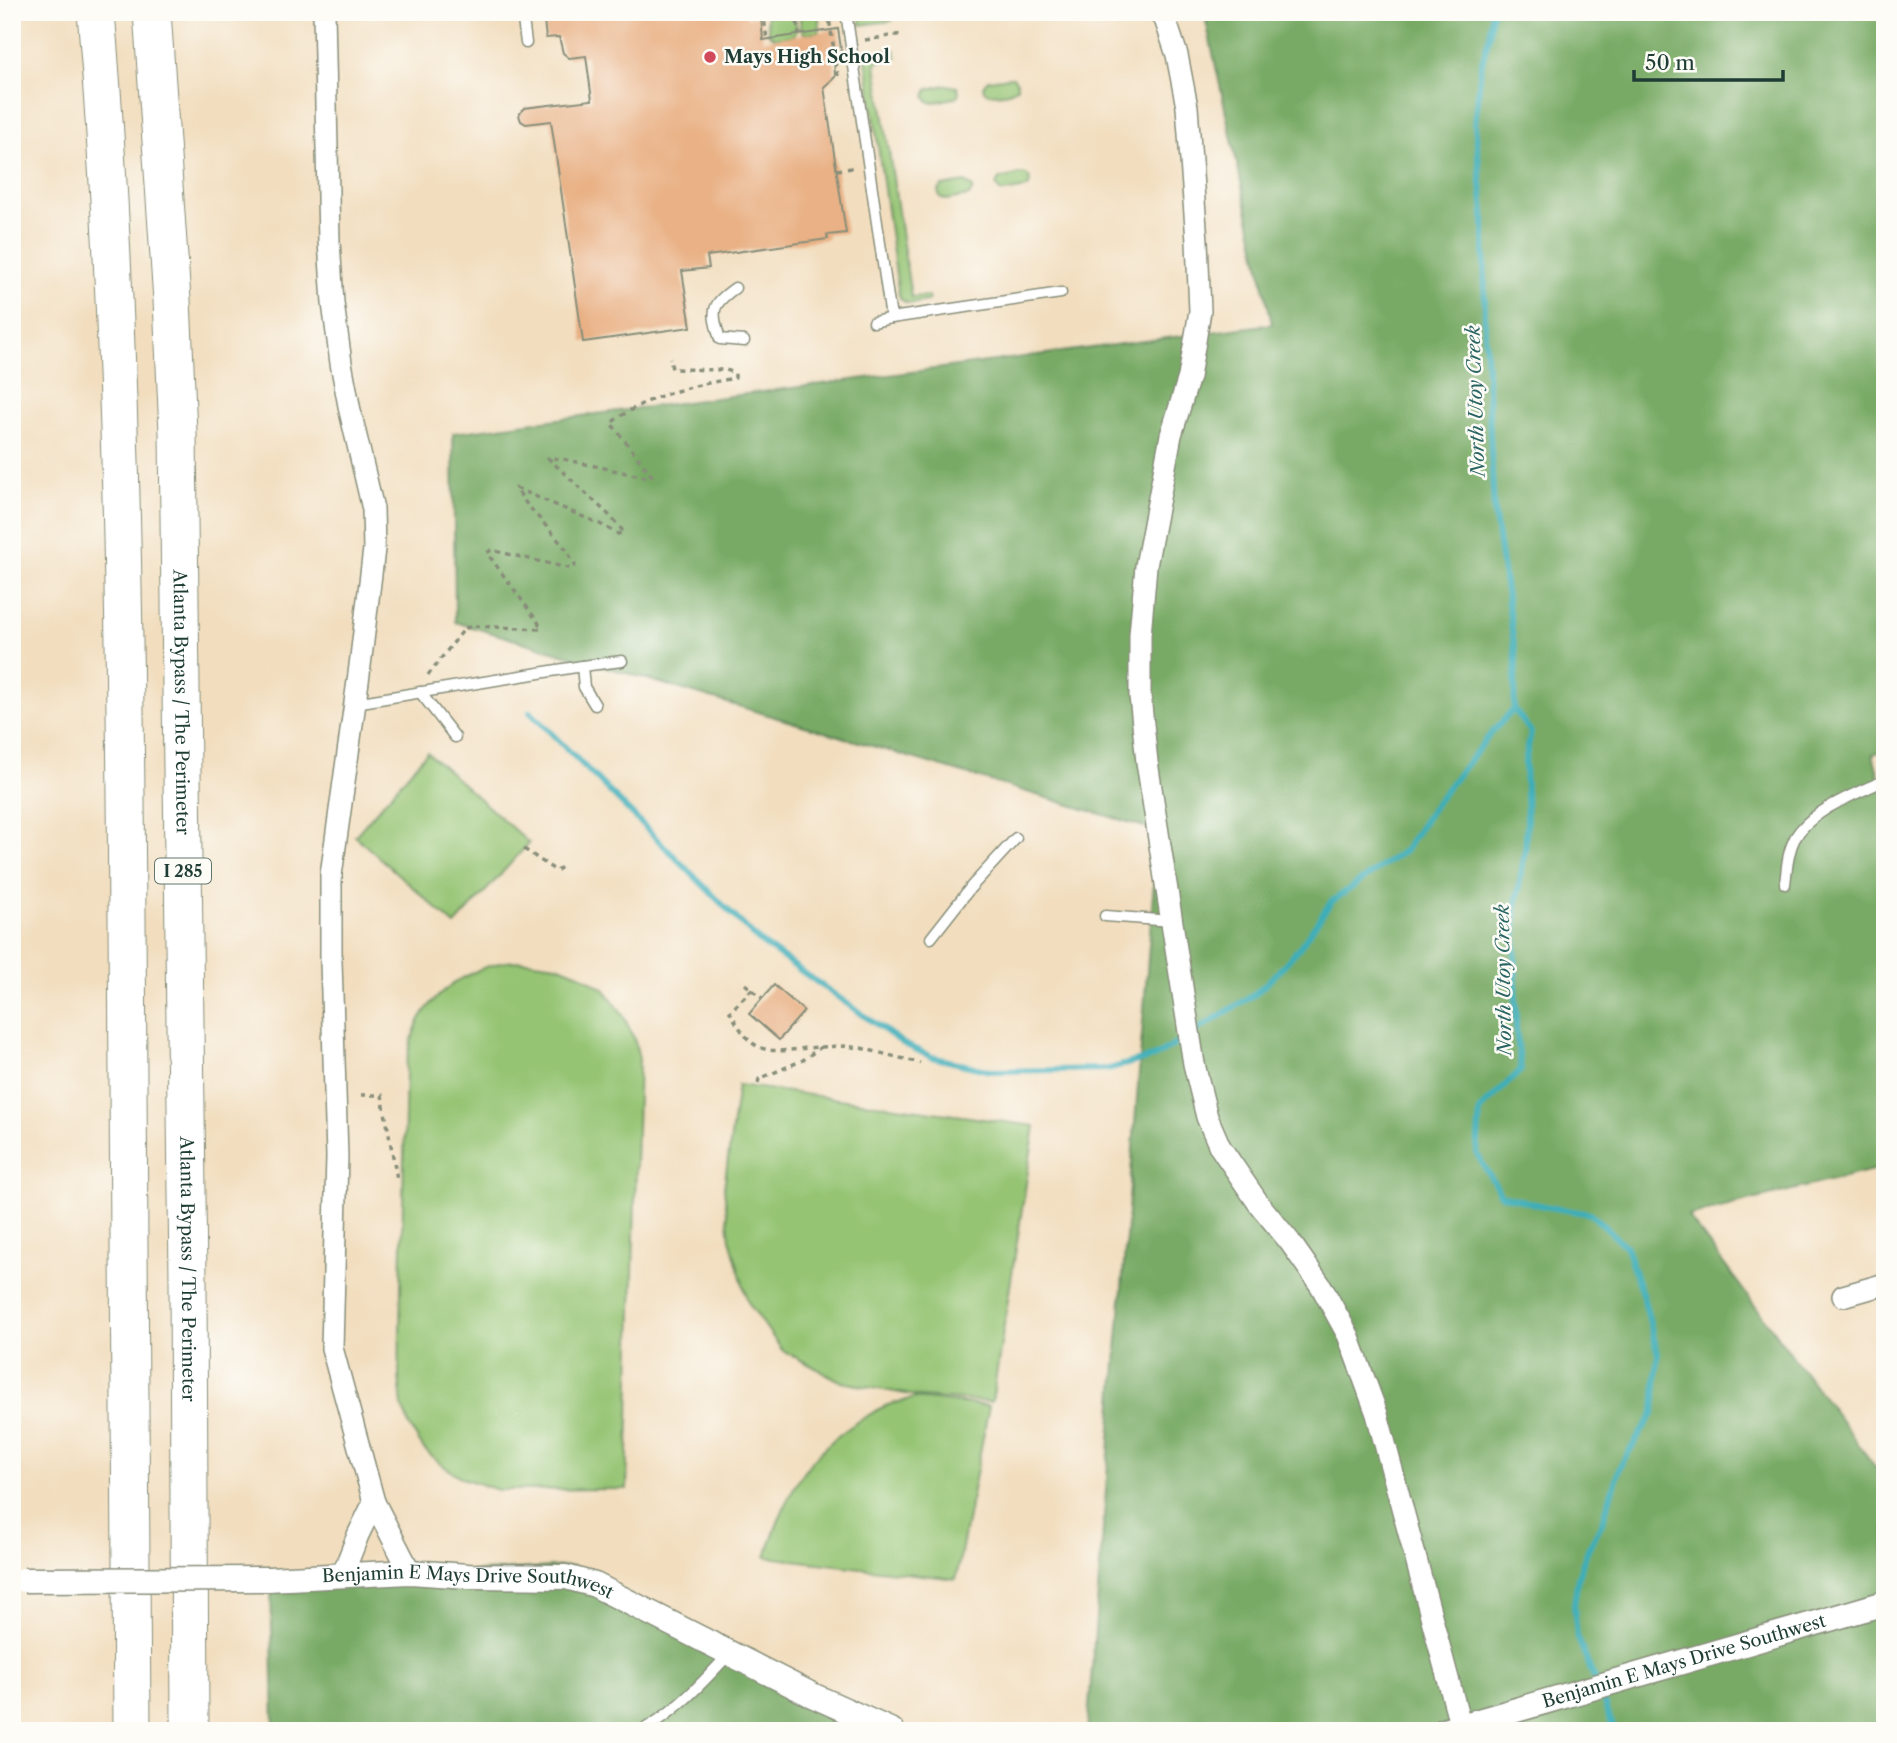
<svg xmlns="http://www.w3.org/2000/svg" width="1897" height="1743" font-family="'Libre Caslon Text',serif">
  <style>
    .green { fill: #95c473; stroke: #5a8054; stroke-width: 2 }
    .forest { fill: #78aa65; stroke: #4c744c; stroke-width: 2 }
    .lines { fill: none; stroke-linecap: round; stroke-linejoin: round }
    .stream { stroke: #3eaeb9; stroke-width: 6 }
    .building { fill: #e9b185 }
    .service-casing { stroke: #888e7a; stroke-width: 13 }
    .minor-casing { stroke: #888e7a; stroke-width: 24 }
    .tertiary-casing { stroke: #888e7a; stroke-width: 27 }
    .motorway-casing { stroke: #888e7a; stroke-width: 39 }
    .path { stroke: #888e7a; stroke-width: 3.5; stroke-dasharray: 5 5; stroke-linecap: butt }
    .service { stroke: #fff; stroke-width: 10 }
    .minor { stroke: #fff; stroke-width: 21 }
    .tertiary { stroke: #fff; stroke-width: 24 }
    .motorway { stroke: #fff; stroke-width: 37 }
    .tertiary-bridge-casing { stroke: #888e7a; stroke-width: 27; stroke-linecap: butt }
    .tertiary-bridge { stroke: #fff; stroke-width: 24 }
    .poi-dot { fill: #d1495b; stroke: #fdfcf7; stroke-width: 2.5 }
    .labels { text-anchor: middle; stroke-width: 5; stroke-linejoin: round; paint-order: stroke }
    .shield { fill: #fdfcf7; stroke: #62766e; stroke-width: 2 }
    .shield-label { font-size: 16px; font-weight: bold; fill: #1f3d34 }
    .poi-label { font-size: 18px; font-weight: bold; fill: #1f3d34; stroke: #fdfcf7; text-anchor: start }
    .street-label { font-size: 18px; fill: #1f3d34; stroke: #fdfcf7 }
    .water-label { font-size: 19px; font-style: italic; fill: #2a6563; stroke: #fdfcf7 }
  </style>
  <rect width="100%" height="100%" fill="#fdfcf7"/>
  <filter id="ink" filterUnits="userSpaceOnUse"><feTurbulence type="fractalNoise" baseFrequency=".0143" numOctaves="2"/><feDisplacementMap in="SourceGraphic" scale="14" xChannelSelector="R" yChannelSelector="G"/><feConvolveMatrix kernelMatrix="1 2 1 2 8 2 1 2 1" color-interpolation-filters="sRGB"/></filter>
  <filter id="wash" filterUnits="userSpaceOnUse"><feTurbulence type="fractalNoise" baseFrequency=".00686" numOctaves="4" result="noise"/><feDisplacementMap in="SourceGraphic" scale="28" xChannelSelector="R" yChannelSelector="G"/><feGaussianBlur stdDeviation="1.57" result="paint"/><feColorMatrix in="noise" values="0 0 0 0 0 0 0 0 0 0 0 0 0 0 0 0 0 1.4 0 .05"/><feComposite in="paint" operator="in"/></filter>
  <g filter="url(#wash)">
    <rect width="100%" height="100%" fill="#f2debf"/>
    <!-- green -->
    <g class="green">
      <path d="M766,12H794L797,30L793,36L775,38L769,34Z"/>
      <path d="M799,12H818L820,27L819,32L805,34L801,29Z"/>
      <path d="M859,12H890L892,21L861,25Z"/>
      <path d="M895,49L896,57L877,62L876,65L911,297L928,296L929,299L927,301C916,303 905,307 899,296L865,53Z"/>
      <path d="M1010,77H1013L1017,82V87C1010,94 992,96 984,91L983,86L988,80Z"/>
      <path d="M945,85L957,87L959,92L957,97L933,103L928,101L925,96L928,89Z"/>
      <path d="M1022,174C1029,175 1031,178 1029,186L1027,188L1004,192L1000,191L996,185L999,179Z"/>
      <path d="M965,182L972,187L973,189L969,196L946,200L940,197L938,191L942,186Z"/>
      <path d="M427,752L529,843L455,925L355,836Z"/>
      <path d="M527,961L557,965L579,974L604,989L622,1013L634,1038L639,1058L627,1489L498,1490L462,1478L439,1463L424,1449L410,1427L402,1406L399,1376L406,1067C409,1050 412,1034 420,1019C436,991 468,971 499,963C508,961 518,961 527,961Z"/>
      <path d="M738,1085L1035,1126L992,1402L921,1397L842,1382L782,1350L748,1302L730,1239L724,1188Z"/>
      <path d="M914,1398L989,1406L956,1579L766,1557C785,1495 806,1452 864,1418C871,1414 879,1408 888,1405C896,1402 906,1401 914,1398Z"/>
    </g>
    <!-- forest -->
    <g class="forest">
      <path d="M1204,12H1885V750L1873,754L1885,800V1167L1688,1216L1885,1480V1731H1431L1463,1719L1427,1731H1087L1158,831L455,622L453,433L1272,324Z"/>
      <path d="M573,1566L700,1639L878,1731H274L271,1583Z"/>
    </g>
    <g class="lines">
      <!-- stream -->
      <g class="stream">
        <path d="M1492,12L1489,37L1481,66L1475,125L1484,213L1485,332L1494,511L1516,657L1514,709L1531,732L1525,762L1527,821L1525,852L1515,910L1516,1028L1521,1070L1480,1110L1477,1154L1501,1195L1548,1207L1591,1214L1626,1247L1644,1300L1658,1354L1654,1412L1620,1466L1602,1523L1588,1549L1578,1576L1574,1605L1577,1636L1595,1680"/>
        <path d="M530,712L759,941L904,1044L932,1057L990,1071L1109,1069L1156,1056L1185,1038"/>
        <path d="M1194,1032L1255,994L1277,973L1299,948L1331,902L1405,850L1437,801L1493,731L1514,709"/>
        <path d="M1599,1690L1615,1731"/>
      </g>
    </g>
    <g id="blocks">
      <!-- building -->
      <g class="building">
        <path d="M543,12H746L747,17H761L763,40L838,29L842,55L834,56L835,77L824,87L846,233L827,235L828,239L707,256L709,268L682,271L691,327L583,342L551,121L526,124L521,121L519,115L524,108L592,100L586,56L569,58L563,53L559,37L546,38Z"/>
        <path d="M774,985L804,1011L779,1040L749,1014Z"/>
      </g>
    </g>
  </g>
  <g filter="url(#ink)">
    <use href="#blocks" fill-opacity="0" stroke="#888e7a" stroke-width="2"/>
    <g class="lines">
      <!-- service casing -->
      <g class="service-casing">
        <g id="service">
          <path d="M522,12L526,43"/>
          <path d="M846,12L891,318L1061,293"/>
          <path d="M735,288C711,305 711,311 720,339L744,341"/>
          <path d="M874,322L891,318"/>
          <path d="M582,666L622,661"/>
          <path d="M420,692L455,737"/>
          <path d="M355,703L582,666L584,687L595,705"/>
          <path d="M1785,884C1787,869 1787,854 1794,840C1808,811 1856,794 1885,780"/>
          <path d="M1105,916L1172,921"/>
          <path d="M931,938L971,887L1016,838"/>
          <path d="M641,1731C676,1712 703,1682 730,1653"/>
        </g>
      </g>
      <!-- minor casing -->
      <g class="minor-casing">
        <g id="minor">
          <path d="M324,12L329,241L333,303L341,363L350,411L373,509L374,549L359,674L331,875V961L337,1156L332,1348L374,1502L410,1572"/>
          <path d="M1159,12L1165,19L1177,55L1187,107L1197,241L1200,311L1189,377L1171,435L1146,566L1140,635V696L1147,762L1194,1064L1207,1117L1220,1147L1259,1204L1290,1242L1321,1286L1348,1335L1377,1414L1462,1731"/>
          <path d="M1843,1296L1885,1284"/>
          <path d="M342,1576L358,1535L374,1502"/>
        </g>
      </g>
      <!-- tertiary casing -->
      <g class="tertiary-casing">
        <g id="tertiary">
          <path id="s1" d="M268,1579L410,1572L468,1576L566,1577L595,1585L812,1695L892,1731"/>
          <path id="s2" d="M1444,1731L1885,1603"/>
        </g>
      </g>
      <!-- motorway casing -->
      <g class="motorway-casing">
        <g id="motorway">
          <path d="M96,12C121,314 125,616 127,919C129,1189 131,1460 132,1731"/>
          <path id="s3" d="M152,12L172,300L178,433L188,1280L190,1731"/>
        </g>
      </g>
      <!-- path -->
      <g class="path">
        <path d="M763,12L767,39"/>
        <path d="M796,12L799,35"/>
        <path d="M828,12L838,76"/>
        <path d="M746,15L763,13"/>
        <path d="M865,40L903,34"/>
        <path d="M837,170L852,168V172"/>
        <path d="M428,675L465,628L474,626L541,629L538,622L487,553L491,550L572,569L575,565L566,549L525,502L516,488L600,524L618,534L624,532L609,515L548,458L563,459L645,477L652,476L611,423C648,395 690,386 735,378V373L726,370L672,369L670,358"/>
        <path d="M524,849L556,871L562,867"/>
        <path d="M745,984L762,998"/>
        <path d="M752,989L730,1012C736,1022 744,1037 754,1044C771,1057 801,1047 821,1047L803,1060L759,1079L757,1087"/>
        <path d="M821,1047L844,1046L861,1048L920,1063"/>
        <path d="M361,1095H382L397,1179"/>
      </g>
      <!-- service -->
      <use href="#service" class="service"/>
      <!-- minor -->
      <use href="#minor" class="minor"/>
      <!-- tertiary -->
      <use href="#tertiary" class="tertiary"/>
      <!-- motorway -->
      <use href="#motorway" class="motorway"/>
      <!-- tertiary-bridge casing -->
      <g class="tertiary-bridge-casing">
        <path id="tertiary-bridge" d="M24,1580L268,1579"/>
      </g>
      <!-- tertiary-bridge -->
      <use href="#tertiary-bridge" class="tertiary-bridge"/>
    </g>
  </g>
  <!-- markers -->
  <circle class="poi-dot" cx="710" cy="57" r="7"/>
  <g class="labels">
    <!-- shield labels -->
    <rect class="shield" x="155" y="858.5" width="56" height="25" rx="5"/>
    <g class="shield-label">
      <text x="183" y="877">I 285</text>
    </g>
    <!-- poi labels -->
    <g class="poi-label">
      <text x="724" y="63">Mays High School</text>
    </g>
    <!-- street labels -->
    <g class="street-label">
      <text dy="6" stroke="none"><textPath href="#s3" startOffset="691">Atlanta Bypass / The Perimeter</textPath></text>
      <text dy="6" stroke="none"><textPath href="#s3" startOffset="1258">Atlanta Bypass / The Perimeter</textPath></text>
      <text dy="6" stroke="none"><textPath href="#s1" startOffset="201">Benjamin E Mays Drive Southwest</textPath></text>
      <text dy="6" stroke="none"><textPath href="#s2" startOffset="250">Benjamin E Mays Drive Southwest</textPath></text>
    </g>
    <!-- water labels -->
    <g class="water-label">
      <text transform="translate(1475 401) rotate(-92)" y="7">North Utoy Creek</text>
      <text transform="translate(1503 980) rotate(-91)" y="7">North Utoy Creek</text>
    </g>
  </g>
  <!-- margin -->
  <rect width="1897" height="1743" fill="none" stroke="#fdfcf7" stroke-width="42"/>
  <!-- scale -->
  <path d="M1634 70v10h149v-10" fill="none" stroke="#1f3d34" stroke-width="3.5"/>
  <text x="1645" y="70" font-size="21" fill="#1f3d34" stroke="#fdfcf7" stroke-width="5" paint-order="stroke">50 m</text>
</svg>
